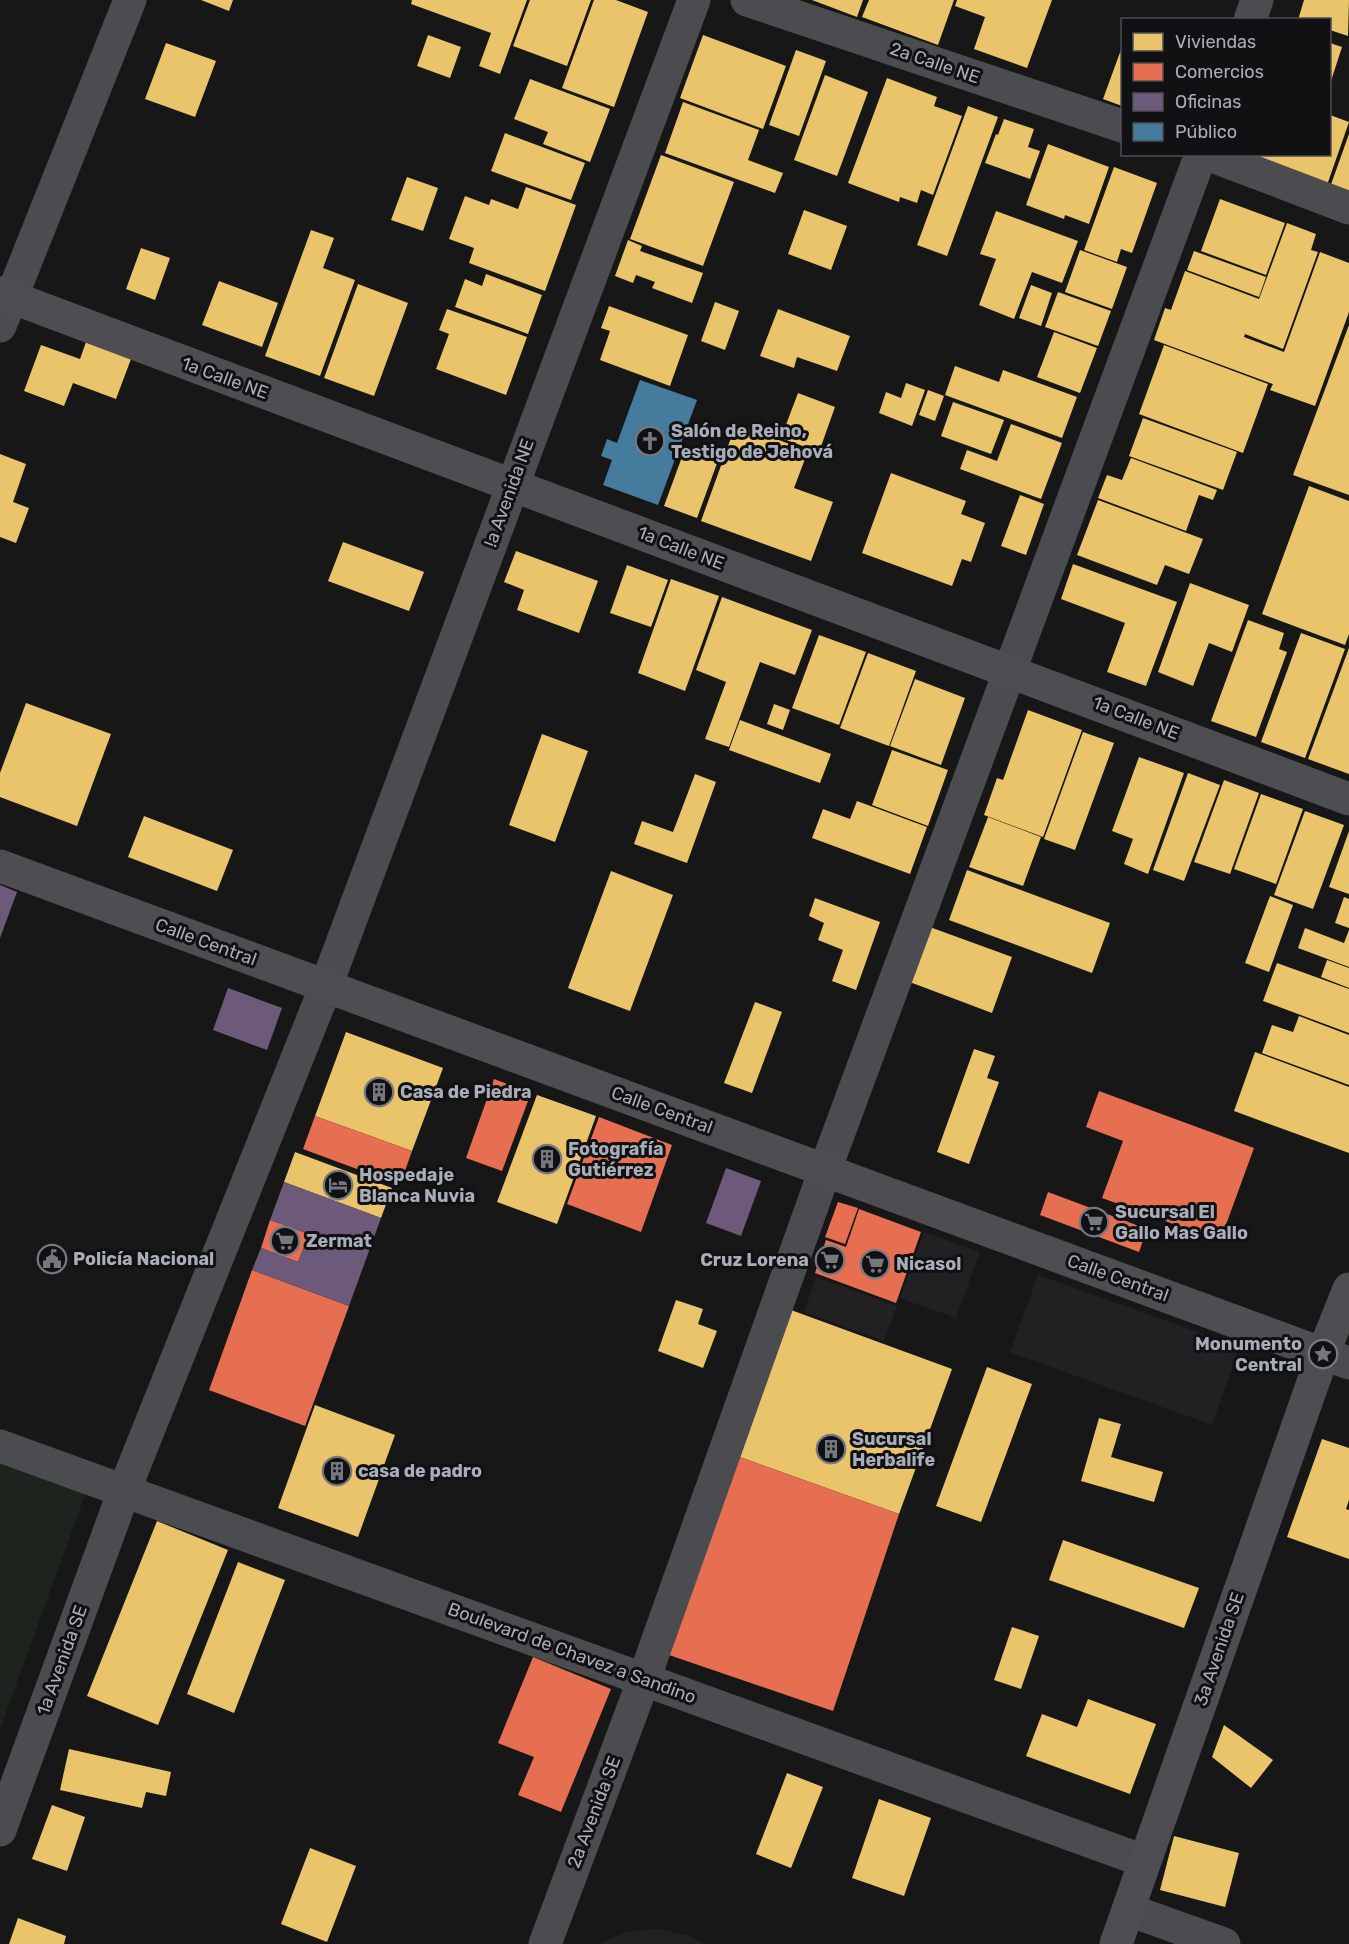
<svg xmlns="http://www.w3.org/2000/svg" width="1349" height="1944" font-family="Rubik,sans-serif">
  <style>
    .built { fill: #212123 }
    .green { fill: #1d241e }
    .homes { fill: #e9c46a }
    .shops { fill: #e76f51 }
    .offices { fill: #6d597a }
    .public { fill: #457b9d }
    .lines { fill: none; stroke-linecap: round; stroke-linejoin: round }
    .minor { stroke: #4b4c50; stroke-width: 33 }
    .trunk { stroke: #4e4e52; stroke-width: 33 }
    .labels { text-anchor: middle; stroke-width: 6; stroke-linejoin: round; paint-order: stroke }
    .street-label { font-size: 18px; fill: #a8adb8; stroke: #111113 }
    .poi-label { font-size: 18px; font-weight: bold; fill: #a8adb8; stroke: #111113; text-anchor: start }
  </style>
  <rect width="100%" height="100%" fill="#171717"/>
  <!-- built -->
  <g class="built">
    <path d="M924,1232L980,1252L956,1318L900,1298Z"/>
    <path d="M1038,1275L1240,1347L1212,1425L1010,1352Z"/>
    <path d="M816,1277L897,1306L884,1341L804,1312Z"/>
    <path d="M657,1929L688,1935L704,1944H599L626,1932Z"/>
  </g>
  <!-- green -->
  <path class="green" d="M0,1452L89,1484L0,1729Z"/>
  <!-- homes -->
  <g class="homes">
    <path d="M201,0H233L229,11Z"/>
    <path d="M412,0H527L500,74L479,66L491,33L411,4Z"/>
    <path d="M530,0H591L567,66L513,46Z"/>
    <path d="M594,0H616L648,12L614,107L562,88Z"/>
    <path d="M812,0H863L857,17Z"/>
    <path d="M869,0H954L938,45L862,17Z"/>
    <path d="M957,0H1052L1027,68L974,49L985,17L955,6Z"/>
    <path d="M1304,0H1349L1348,36L1330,30V20H1298Z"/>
    <path d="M428,35L461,47L450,78L417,66Z"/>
    <path d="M703,35L786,66L763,129L680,98Z"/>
    <path d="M166,43L216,61L195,117L145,99Z"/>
    <path d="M1330,43L1342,47L1330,84Z"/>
    <path d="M1122,47V106L1103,99Z"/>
    <path d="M796,50L826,61L799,136L769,125Z"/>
    <path d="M825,75L868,92L837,176L794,160Z"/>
    <path d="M887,78L937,97L934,106L962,116L933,195L921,190L917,203L900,197L899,202L848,183Z"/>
    <path d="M530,79L610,109L590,162L543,144L548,132L514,119Z"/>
    <path d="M683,102L759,130L748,160L783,173L775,193L665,153Z"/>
    <path d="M968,106L998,117L947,256L917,245Z"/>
    <path d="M1330,115L1349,122L1326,188L1229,154H1330Z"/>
    <path d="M1004,119L1034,129L1028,147L1040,151L1030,179L985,163L996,134L998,135Z"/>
    <path d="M505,133L585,163L571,200L491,171Z"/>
    <path d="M1349,134V197L1329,190Z"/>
    <path d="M1048,144L1109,167L1089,224L1065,215L1064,219L1026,205Z"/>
    <path d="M661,155L734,182L703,266L630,239Z"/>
    <path d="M1114,167L1157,183L1132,253L1121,249L1117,262L1084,250Z"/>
    <path d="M407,177L438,188L423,231L391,220Z"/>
    <path d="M526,187L576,205L545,291L469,263L474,248L449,239L465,196L489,205L491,199L518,209Z"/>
    <path d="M1220,199L1285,223L1266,275L1201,251Z"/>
    <path d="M804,210L847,226L831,270L788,254Z"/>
    <path d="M996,211L1078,241L1062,283L1032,272L1014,319L979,305L996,259L980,254Z"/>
    <path d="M1287,223L1316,234L1311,250L1318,252L1283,349L1245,334L1244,337L1284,352L1320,252L1349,263V312L1315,406L1270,390L1273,384L1154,340L1165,308L1171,310L1185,271L1259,299Z"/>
    <path d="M311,230L334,238L323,268L355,280L320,376L265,356Z"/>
    <path d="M628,240L642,246L640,251L703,273L692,303L652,288L655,282L636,275L633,283L615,276Z"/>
    <path d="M141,248L170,258L155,300L126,289Z"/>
    <path d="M1080,250L1127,267L1112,309L1065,292Z"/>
    <path d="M1194,251L1266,277L1259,297L1187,270Z"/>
    <path d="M486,274L542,295L528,334L455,307L465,279L482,286Z"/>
    <path d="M219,281L278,303L262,347L202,325Z"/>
    <path d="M358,284L408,303L374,396L324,378Z"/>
    <path d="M1031,285L1052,293L1041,326L1019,318Z"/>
    <path d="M1058,292L1111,311L1098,346L1045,327Z"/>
    <path d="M715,302L739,311L725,350L701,341Z"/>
    <path d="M609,306L688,335L670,386L600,360L610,331L601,328Z"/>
    <path d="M447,309L527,337L506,395L436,369L449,334L439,330Z"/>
    <path d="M778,309L850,336L837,371L797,357L794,368L760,356Z"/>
    <path d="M1349,325V495L1293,475Z"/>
    <path d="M1054,332L1097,348L1080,393L1037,377Z"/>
    <path d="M86,342L131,359L116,399L73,383L64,406L24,391L41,345L80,359Z"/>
    <path d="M1164,345L1268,384L1243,453L1139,414Z"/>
    <path d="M955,366L999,382L1003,370L1077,397L1062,438L945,395Z"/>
    <path d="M906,383L925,390L912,426L879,413L886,392L901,398Z"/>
    <path d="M928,390L944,396L935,421L919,415Z"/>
    <path d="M798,393L835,407L819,452L781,438Z"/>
    <path d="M953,402L1004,420L991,454L941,436Z"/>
    <path d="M1143,418L1237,452L1223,490L1129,456Z"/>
    <path d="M736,424L808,451L794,488L833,502L811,561L701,521Z"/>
    <path d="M1011,424L1062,443L1041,499L960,469L967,450L997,461Z"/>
    <path d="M686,446L719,458L697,518L664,506Z"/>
    <path d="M0,454L26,464L13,502L29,508L16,543L0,537Z"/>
    <path d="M1131,458L1217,490L1213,500L1199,495L1186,531L1098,498L1107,475L1122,480Z"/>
    <path d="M891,473L966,501L961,514L985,523L971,562L962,559L952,586L862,553Z"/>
    <path d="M1309,486L1349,501V634L1345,645L1262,614Z"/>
    <path d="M1020,495L1044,504L1026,555L1001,546Z"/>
    <path d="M1098,500L1203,539L1189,574L1165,565L1157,585L1077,555Z"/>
    <path d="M343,542L424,572L409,611L328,581Z"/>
    <path d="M516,551L598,581L579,633L517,610L524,590L504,582Z"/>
    <path d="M1073,564L1177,602L1146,686L1107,672L1125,623L1061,599Z"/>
    <path d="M627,565L668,580L651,627L610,613Z"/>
    <path d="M671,579L719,596L685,691L638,673Z"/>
    <path d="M1190,583L1249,605L1232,652L1209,643L1193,686L1158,672Z"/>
    <path d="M722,597L812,630L795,675L760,662L729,747L705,739L726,682L696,670Z"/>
    <path d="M1248,620L1284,633L1279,649L1287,652L1256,737L1211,721Z"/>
    <path d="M1301,633L1345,649L1305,758L1261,742Z"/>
    <path d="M819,635L866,652L839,725L792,708Z"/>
    <path d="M1349,648V774L1308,759Z"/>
    <path d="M868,653L916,671L889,746L840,728Z"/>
    <path d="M915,679L965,698L941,765L890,746Z"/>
    <path d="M26,703L111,734L77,826L0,797V773Z"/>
    <path d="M774,704L790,710L783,730L767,724Z"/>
    <path d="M1028,710L1082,730L1043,837L984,815L997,778L1003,780Z"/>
    <path d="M740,720L831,754L820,783L729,750Z"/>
    <path d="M1083,732L1114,743L1075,850L1044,839Z"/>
    <path d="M542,734L588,751L555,842L509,825Z"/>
    <path d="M892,750L948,770L928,826L872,805Z"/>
    <path d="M1139,757L1184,773L1148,874L1124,864L1133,839L1112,831Z"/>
    <path d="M1188,773L1220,785L1184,881L1153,870Z"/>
    <path d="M695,774L716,782L687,863L634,844L642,821L673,832Z"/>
    <path d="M1224,780L1259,793L1230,874L1194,862Z"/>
    <path d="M1261,794L1303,809L1276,884L1234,869Z"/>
    <path d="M857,801L927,827L910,874L812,838L823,809L850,819Z"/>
    <path d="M1305,811L1344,825L1313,909L1274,895Z"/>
    <path d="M144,816L233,850L217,891L128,857Z"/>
    <path d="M988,817L1041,837L1023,886L969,867Z"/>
    <path d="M1349,831V894L1329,887Z"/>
    <path d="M967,870L1110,923L1092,973L949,920Z"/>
    <path d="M611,871L673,895L630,1011L568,988Z"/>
    <path d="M1270,896L1293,905L1269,972L1245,963Z"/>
    <path d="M1344,897L1349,899V928L1335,923Z"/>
    <path d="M815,898L880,922L856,990L832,981L843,950L818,940L824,923L809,916Z"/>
    <path d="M927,926L1012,957L992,1013L907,981Z"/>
    <path d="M1305,928L1344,943L1349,930V967L1298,948Z"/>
    <path d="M1327,960L1349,968V988L1321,977Z"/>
    <path d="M1277,963L1349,989V1033L1263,1001Z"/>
    <path d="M755,1002L782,1012L752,1093L724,1083Z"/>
    <path d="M1299,1016L1349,1035V1085L1262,1053L1272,1025L1293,1032Z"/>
    <path d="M346,1032L443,1068L412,1151L315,1116Z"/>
    <path d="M974,1049L995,1056L987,1078L999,1082L969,1164L937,1152Z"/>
    <path d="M1255,1052L1349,1087V1153L1234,1111Z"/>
    <path d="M537,1095L596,1116L557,1224L497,1202Z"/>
    <path d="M295,1152L392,1188L381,1218L284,1182Z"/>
    <path d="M676,1300L703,1309L698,1324L717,1331L703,1368L658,1351Z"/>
    <path d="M791,1310L952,1369L899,1514L737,1456Z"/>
    <path d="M987,1367L1032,1384L981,1522L936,1506Z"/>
    <path d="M315,1405L395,1435L358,1537L278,1508Z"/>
    <path d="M1099,1418L1121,1424L1111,1457L1163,1472L1154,1502L1081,1481Z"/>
    <path d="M1322,1439L1349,1448V1500L1346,1509L1349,1510V1559L1287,1537Z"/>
    <path d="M157,1521L228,1550L158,1725L87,1696Z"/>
    <path d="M1063,1540L1199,1588L1184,1628L1049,1580Z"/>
    <path d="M238,1562L285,1580L234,1713L187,1694Z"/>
    <path d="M1012,1627L1039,1636L1021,1689L994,1680Z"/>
    <path d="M1088,1699L1156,1724L1130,1794L1026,1756L1042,1714L1077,1727Z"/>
    <path d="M1224,1725L1273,1760L1251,1788L1212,1757Z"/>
    <path d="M69,1749L171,1772L166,1796L146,1792L142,1808L60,1790Z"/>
    <path d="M787,1773L823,1787L791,1868L756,1854Z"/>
    <path d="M879,1799L931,1818L904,1896L852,1878Z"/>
    <path d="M52,1805L85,1817L67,1871L32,1859Z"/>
    <path d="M1174,1836L1239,1853L1225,1907L1160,1890Z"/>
    <path d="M310,1848L356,1866L327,1942L281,1924Z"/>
    <path d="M18,1918L66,1936L64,1944H9Z"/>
  </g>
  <!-- shops -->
  <g class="shops">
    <path d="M494,1079L531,1093L502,1171L466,1158Z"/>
    <path d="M1099,1091L1254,1148L1220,1241L1102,1198L1123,1141L1086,1127Z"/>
    <path d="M315,1116L412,1151L400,1185L303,1149Z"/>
    <path d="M599,1117L672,1145L641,1232L567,1204Z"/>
    <path d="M1048,1192L1147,1229L1139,1252L1040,1215Z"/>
    <path d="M838,1202L858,1208L845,1244L825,1237Z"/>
    <path d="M859,1209L921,1232L896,1303L815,1273L826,1240L846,1247Z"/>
    <path d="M270,1220L309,1234L298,1262L261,1248Z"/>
    <path d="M252,1270L349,1306L305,1426L209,1390Z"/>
    <path d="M737,1456L899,1514L833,1711L669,1655Z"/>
    <path d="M533,1657L611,1689L561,1812L518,1795L534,1757L498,1743Z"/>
  </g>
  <!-- offices -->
  <g class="offices">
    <path d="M0,885L17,892L0,938Z"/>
    <path d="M228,988L282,1008L267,1050L213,1030Z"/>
    <path d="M726,1168L761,1181L741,1236L706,1223Z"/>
    <path d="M284,1182L381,1218L349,1306L252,1270L261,1248L298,1262L309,1234L270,1220Z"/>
  </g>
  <!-- public -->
  <path class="public" d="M640,380L697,400L658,505L603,485L612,460L601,456L607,439L617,443Z"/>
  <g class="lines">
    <!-- minor -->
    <g class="minor">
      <path d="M747,0L1122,126"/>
      <path d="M1250,20L1257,0"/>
      <path d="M1207,154L1349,208"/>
      <path d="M0,326L130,0"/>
      <path d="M1323,1354L1349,1363"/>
      <path d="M0,1446L1144,1861"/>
      <path d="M0,1830L124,1491L326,986L694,0"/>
      <path d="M1129,1910L1224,1944"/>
      <path d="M545,1944L644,1679L825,1170L1201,154"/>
    </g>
    <!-- trunk -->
    <g class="trunk">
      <path d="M0,293L1349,799"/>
      <path d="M0,866L1323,1354"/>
      <path d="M1116,1944L1323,1354L1349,1289"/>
    </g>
  </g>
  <!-- icons -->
  <defs>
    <g id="church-ring" transform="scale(1.5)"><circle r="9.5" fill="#111113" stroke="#757880" stroke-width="1.5"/><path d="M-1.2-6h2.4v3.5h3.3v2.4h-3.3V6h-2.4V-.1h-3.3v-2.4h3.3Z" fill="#757880"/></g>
    <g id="building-ring" transform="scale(1.5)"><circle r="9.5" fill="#111113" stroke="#757880" stroke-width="1.5"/><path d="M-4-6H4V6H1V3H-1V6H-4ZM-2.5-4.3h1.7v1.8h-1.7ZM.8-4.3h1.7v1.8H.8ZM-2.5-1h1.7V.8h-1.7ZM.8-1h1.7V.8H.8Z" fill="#757880"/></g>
    <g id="hotel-ring" transform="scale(1.5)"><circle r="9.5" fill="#111113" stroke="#757880" stroke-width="1.5"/><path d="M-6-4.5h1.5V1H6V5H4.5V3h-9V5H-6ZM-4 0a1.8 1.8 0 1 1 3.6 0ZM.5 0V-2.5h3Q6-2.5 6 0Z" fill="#757880"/></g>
    <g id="supermarket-ring" transform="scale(1.5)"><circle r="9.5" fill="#111113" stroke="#757880" stroke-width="1.5"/><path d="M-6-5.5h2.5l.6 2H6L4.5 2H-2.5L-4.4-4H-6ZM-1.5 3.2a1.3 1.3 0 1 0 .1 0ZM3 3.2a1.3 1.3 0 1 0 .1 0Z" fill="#757880"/></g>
    <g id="civic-ring" transform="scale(1.5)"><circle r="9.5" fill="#111113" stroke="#757880" stroke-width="1.5"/><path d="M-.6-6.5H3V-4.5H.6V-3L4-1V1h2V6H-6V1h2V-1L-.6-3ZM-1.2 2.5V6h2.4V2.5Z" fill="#757880"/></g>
    <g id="sight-ring" transform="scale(1.5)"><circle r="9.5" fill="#111113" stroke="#757880" stroke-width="1.5"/><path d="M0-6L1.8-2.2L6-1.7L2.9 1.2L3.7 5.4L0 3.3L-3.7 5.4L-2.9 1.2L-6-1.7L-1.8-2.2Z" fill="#757880"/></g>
  </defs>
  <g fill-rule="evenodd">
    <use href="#church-ring" x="650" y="441"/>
    <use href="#building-ring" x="379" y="1092"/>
    <use href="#building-ring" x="547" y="1159"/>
    <use href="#hotel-ring" x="338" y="1185"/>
    <use href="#supermarket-ring" x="1094" y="1222"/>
    <use href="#supermarket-ring" x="285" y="1241"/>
    <use href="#civic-ring" x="52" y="1259"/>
    <use href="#supermarket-ring" x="830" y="1260"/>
    <use href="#supermarket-ring" x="875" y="1264"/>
    <use href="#sight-ring" x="1323" y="1354"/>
    <use href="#building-ring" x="831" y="1449"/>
    <use href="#building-ring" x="337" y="1471"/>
  </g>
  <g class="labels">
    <!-- street labels -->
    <g class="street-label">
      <text transform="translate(935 63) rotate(19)" y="6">2a Calle NE</text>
      <text transform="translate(225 378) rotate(20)" y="6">1a Calle NE</text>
      <text transform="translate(509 493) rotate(-70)" y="6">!a Avenida NE</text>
      <text transform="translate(681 548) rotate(21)" y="6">1a Calle NE</text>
      <text transform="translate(1136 718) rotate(21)" y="6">1a Calle NE</text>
      <text transform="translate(206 942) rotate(20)" y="6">Calle Central</text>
      <text transform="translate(662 1110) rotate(20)" y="6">Calle Central</text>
      <text transform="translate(1118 1278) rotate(20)" y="6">Calle Central</text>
      <text transform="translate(1219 1649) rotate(-71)" y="6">3a Avenida SE</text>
      <text transform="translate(572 1653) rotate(20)" y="6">Boulevard de Chavez a Sandino</text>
      <text transform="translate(62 1660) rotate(-70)" y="6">1a Avenida SE</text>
      <text transform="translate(594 1812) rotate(-69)" y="6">2a Avenida SE</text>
    </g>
    <!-- poi labels -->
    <g class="poi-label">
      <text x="671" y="437">Salón de Reino,<tspan x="671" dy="21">Testigo de Jehová</tspan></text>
      <text x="400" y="1098">Casa de Piedra</text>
      <text x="568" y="1155">Fotografía<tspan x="568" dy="21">Gutiérrez</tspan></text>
      <text x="359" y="1181">Hospedaje<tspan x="359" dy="21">Blanca Nuvia</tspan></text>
      <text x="1115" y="1218">Sucursal El<tspan x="1115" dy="21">Gallo Mas Gallo</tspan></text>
      <text x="306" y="1247">Zermat</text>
      <text x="73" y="1265">Policía Nacional</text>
      <text x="809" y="1266" text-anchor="end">Cruz Lorena</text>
      <text x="896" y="1270">Nicasol</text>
      <text x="1302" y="1350" text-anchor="end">Monumento<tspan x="1302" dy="21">Central</tspan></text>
      <text x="852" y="1445">Sucursal<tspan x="852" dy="21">Herbalife</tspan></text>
      <text x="358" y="1477">casa de padro</text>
    </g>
  </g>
  <!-- legend -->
  <rect x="1121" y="18" width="210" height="138" fill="#111113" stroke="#4d4f55" stroke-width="1.5"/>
  <rect x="1133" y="33" width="30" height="18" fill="#e9c46a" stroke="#4d4f55" stroke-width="1.5"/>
  <text x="1175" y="48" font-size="18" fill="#a8adb8">Viviendas</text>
  <rect x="1133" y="63" width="30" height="18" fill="#e76f51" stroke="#4d4f55" stroke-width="1.5"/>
  <text x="1175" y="78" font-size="18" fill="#a8adb8">Comercios</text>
  <rect x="1133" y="93" width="30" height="18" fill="#6d597a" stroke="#4d4f55" stroke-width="1.5"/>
  <text x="1175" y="108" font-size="18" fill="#a8adb8">Oficinas</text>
  <rect x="1133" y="123" width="30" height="18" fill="#457b9d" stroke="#4d4f55" stroke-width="1.5"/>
  <text x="1175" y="138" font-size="18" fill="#a8adb8">Público</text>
</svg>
